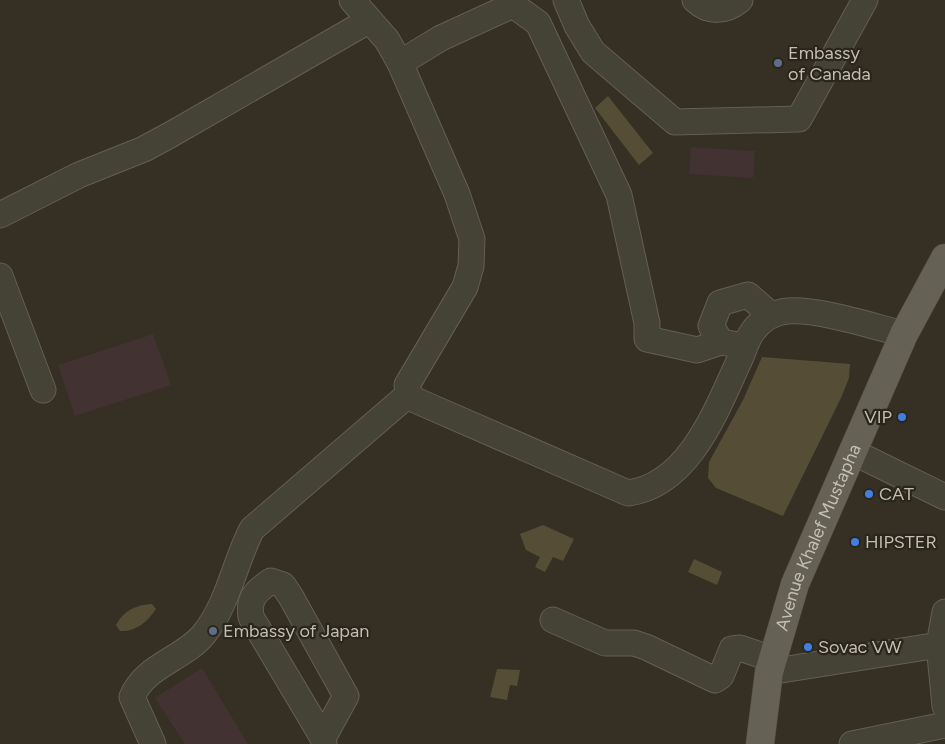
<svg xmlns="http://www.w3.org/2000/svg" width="945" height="744" font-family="Figtree,sans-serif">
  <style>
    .green { fill: #423232 }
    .water { fill: #554d35 }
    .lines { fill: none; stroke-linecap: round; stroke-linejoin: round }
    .minor-casing { stroke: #635f54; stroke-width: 27 }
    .major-casing { stroke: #4f4b3f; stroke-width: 29 }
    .minor { stroke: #454236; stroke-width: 25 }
    .major { stroke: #656154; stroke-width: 28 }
    .service-dot { fill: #5c6f8a; stroke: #2a261c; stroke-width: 2 }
    .shop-dot { fill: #3f7fe0; stroke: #2a261c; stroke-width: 2 }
    .labels { text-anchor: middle; stroke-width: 4.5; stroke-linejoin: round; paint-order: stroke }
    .poi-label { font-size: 18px; fill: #c2beb1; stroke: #2a261c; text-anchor: start }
    .street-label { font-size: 18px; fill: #c2beb1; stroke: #2a261c }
  </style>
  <rect width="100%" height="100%" fill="#353023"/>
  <!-- green -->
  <g class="green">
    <path d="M691,147L755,151L753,178L689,174Z"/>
    <path d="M153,334L171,385L75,416L58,365Z"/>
    <path d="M202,668L248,744H185L155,698Z"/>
  </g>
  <!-- water -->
  <g class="water">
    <path d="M608,96L653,153L639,165L595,108Z"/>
    <path d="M762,357L850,364L849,378L841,398L783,516L716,488L708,478L709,462L743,400Z"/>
    <path d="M543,525L574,539L563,561L553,557L545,572L535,567L540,557L526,550L520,534Z"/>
    <path d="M694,559L722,572L717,585L688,572Z"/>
    <path d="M152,604L156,609C147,622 136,632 120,631L116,625C124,610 136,605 152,604Z"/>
    <path d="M497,669L520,670L517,686L510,685L507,700L490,697Z"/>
  </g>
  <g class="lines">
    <!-- minor casing -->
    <g class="minor-casing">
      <g id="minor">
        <path d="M352,0L387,40L400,63L457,194L472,239L471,266L465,287L407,385L409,394L415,400L628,493C690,485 717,408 740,359C744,350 747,339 753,331C761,320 774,312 788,311C820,309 871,326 904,334"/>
        <path d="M512,0L513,5L538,23L619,195L647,323V339L697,350L721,342"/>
        <path d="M566,0L577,26L593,52L675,122L799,119L865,0"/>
        <path d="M695,0C708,13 726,12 740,0"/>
        <path d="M400,63L441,38L513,5"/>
        <path d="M0,215L79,175L144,149L170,135L368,21"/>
        <path d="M0,276L43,390"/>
        <path d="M738,345L721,342L711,326L720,303L748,295L771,315"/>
        <path d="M853,452L945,497"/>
        <path d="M945,612L939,645L945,706"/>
        <path d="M553,620L605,643H634L646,647L715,680L721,676L732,649L740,648L772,659"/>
        <path d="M769,672L939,645"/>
        <path d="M323,738L346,696L291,597L283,585L271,581C256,591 248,598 251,617L323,738L324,744"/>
        <path d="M153,744L132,697C145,665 184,659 204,634C229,602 234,564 252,529L409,394"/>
        <path d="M852,744L945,725"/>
      </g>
    </g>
    <!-- major casing -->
    <g class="major-casing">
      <g id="major">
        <path id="s1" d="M760,744L769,672L795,584L904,334L945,258"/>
      </g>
    </g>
    <!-- minor -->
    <use href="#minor" class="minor"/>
    <!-- major -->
    <use href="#major" class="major"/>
  </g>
  <!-- markers -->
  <g class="service-dot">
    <circle cx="778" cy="63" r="5"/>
    <circle cx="213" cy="631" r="5"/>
  </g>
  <g class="shop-dot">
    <circle cx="902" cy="417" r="5"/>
    <circle cx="869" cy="494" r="5"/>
    <circle cx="855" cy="542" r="5"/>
    <circle cx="808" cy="647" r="5"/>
  </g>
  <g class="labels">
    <!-- poi labels -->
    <g class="poi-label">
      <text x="788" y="59">Embassy<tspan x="788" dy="21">of Canada</tspan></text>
      <text x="892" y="423" text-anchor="end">VIP</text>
      <text x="879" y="500">CAT</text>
      <text x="865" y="548">HIPSTER</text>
      <text x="223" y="637">Embassy of Japan</text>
      <text x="818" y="653">Sovac VW</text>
    </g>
    <!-- street labels -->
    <g class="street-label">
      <text dy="6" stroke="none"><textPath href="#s1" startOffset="216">Avenue Khalef Mustapha</textPath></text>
    </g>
  </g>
</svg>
